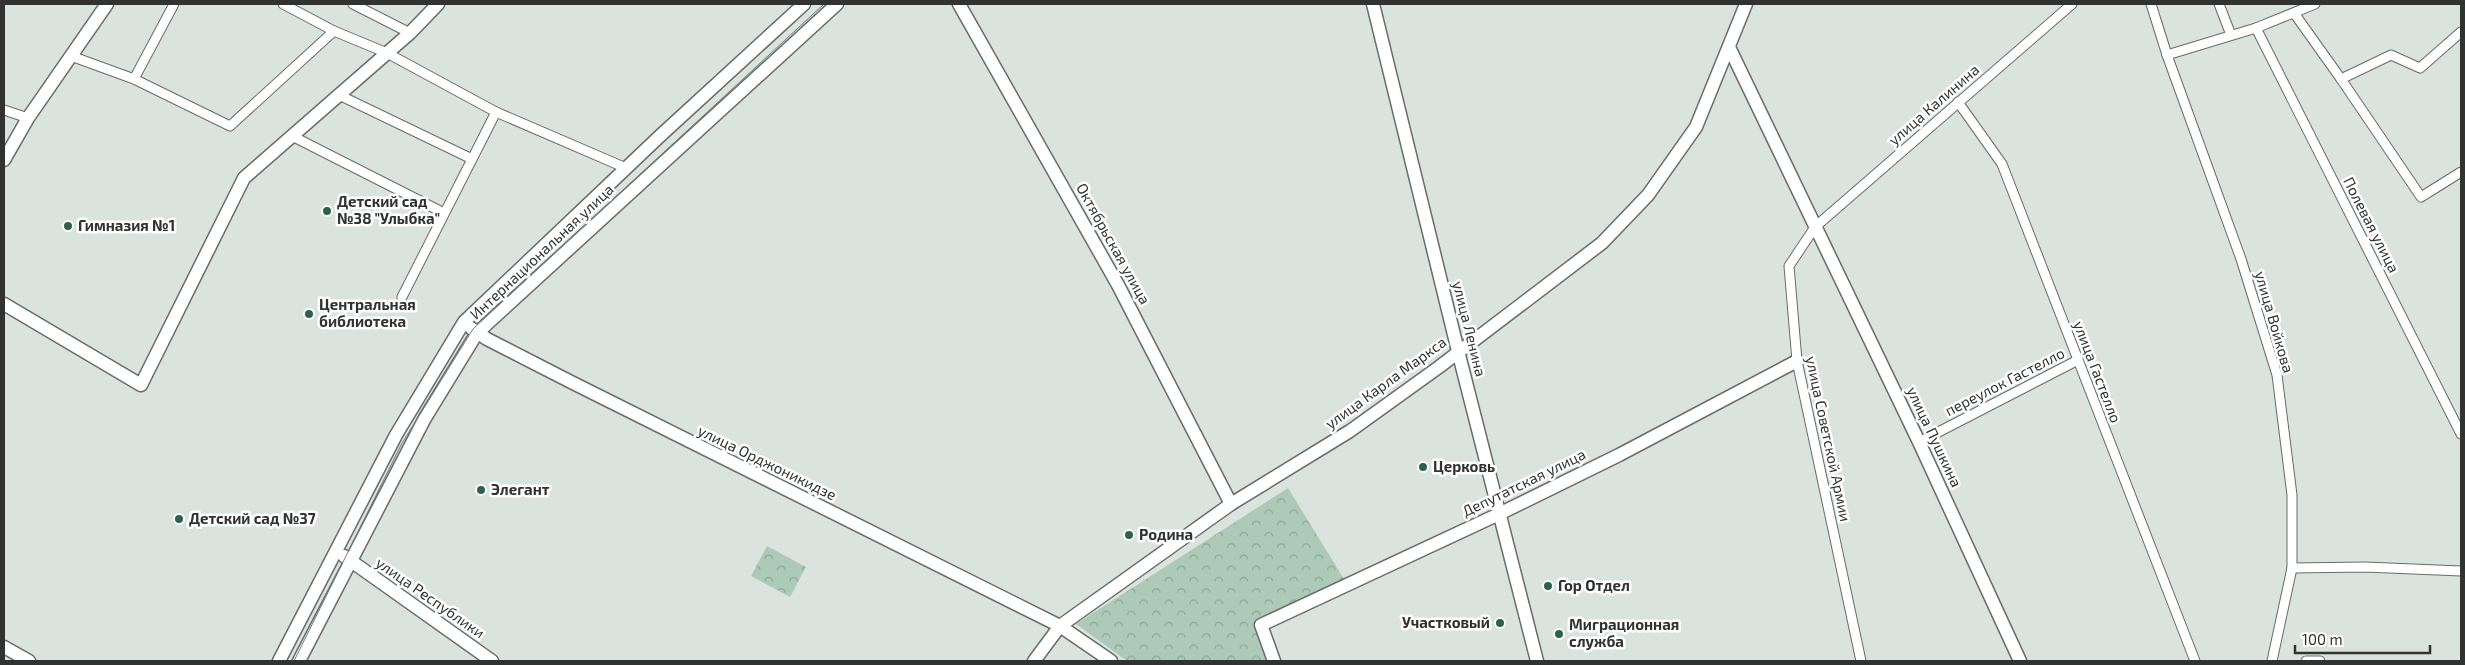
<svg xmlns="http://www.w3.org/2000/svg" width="2465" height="665" font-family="'Exo 2',sans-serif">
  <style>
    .forest { fill: url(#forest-crowns) }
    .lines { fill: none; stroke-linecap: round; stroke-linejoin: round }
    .street-casing { stroke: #666d69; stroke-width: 11 }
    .secondary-casing { stroke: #666d69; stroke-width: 15 }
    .street { stroke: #fff; stroke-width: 9 }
    .secondary { stroke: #fff; stroke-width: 12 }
    .tram { stroke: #767b78; stroke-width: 1 }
    .poi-dot { fill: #2c6248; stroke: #fff; stroke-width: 2 }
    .labels { text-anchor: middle; stroke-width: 5; stroke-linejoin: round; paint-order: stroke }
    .street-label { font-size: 15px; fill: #303331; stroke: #fff }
    .poi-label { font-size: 15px; font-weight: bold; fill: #303331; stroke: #fff; text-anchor: start }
  </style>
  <defs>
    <pattern id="forest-crowns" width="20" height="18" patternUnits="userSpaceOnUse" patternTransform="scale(1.25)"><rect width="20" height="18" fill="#adcab9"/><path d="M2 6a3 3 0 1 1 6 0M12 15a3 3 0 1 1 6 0" fill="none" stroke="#8da597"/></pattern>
  </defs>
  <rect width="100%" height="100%" fill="#dbe3de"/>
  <!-- forest -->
  <g class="forest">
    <path d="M1288,488L1344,579L1254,622L1268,661H1127L1076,624Z"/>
    <path d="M767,546L806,567L790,597L751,576Z"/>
  </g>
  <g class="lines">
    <!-- street casing -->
    <g class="street-casing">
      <g id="street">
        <path d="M283,4L334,31"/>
        <path d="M353,4L410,33"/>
        <path d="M2151,4L2167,55L2241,259L2277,375L2292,495V568L2272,661"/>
        <path d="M2219,4L2231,35"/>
        <path d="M2294,13L2341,79L2391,55L2420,68L2461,32"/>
        <path d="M2256,28L2461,434"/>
        <path d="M2167,55L2256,28L2315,4"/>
        <path d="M71,56L134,79L230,126L334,31L387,53L496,112L626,168"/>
        <path d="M134,79L174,4"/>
        <path d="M2341,79L2421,197L2461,172"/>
        <path d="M339,95L472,159"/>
        <path d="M1958,102L2002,164L2195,661"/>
        <path d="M4,110L28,118"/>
        <path d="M292,136L444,213"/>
        <path d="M402,297L496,112"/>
        <path d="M1919,442L2078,360"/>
        <path d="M2292,568L2365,567L2461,571"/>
        <path d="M1861,661L1797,361L1789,266L1815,227L2072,4"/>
        <path d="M2306,661H2320"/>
      </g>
    </g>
    <!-- secondary casing -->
    <g class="secondary-casing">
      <g id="secondary">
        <path d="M959,4L1118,285L1231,504"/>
        <path d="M1373,4L1458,351L1537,661"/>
        <path d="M1729,47L1919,442L2020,661"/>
        <path d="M4,160L28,118L107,4"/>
        <path d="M4,304L141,385L244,178L410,33L438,4"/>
        <path d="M471,328L487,339L571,382L1060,626L1111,661"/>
        <path d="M344,556L492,661"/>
        <path d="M4,647L29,661"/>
        <path d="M279,661L396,435L464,322L661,135L804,4"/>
        <path d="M299,661L425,418L477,333L837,4"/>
        <path d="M1034,661L1060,626L1231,504L1350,431L1439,367L1602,243L1648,195L1696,127L1746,4"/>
        <path d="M1274,661L1261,625L1499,514L1619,455L1797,361"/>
      </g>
    </g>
    <!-- street -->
    <use href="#street" class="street"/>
    <!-- secondary -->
    <use href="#secondary" class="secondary"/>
    <!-- tram -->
    <path class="tram" d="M294,661L401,445L473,329L824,4"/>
  </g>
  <!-- markers -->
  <g class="poi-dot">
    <circle cx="327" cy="211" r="5"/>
    <circle cx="68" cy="226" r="5"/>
    <circle cx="309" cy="314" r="5"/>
    <circle cx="1423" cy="467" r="5"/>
    <circle cx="481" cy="490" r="5"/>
    <circle cx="179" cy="519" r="5"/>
    <circle cx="1129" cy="535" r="5"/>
    <circle cx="1548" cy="586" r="5"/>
    <circle cx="1500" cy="623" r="5"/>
    <circle cx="1559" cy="634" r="5"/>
  </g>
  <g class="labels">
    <!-- street labels -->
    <g class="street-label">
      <text transform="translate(1934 105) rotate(-41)" y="5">улица Калинина</text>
      <text transform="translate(2371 225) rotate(63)" y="5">Полевая улица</text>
      <text transform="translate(1113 244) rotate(61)" y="5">Октябрьская улица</text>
      <text transform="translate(542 252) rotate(-43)" y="5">Интернациональная улица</text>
      <text transform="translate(2274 322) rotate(74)" y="5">улица Войкова</text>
      <text transform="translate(1469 329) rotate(76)" y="5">улица Ленина</text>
      <text transform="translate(2097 372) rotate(69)" y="5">улица Гастелло</text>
      <text transform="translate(2005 382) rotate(-27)" y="5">переулок Гастелло</text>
      <text transform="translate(1386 383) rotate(-36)" y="5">улица Карла Маркса</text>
      <text transform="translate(1934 437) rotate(65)" y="5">улица Пушкина</text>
      <text transform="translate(1828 439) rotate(78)" y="5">улица Советской Армии</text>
      <text transform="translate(767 463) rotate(26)" y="5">улица Орджоникидзе</text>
      <text transform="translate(1524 483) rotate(-26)" y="5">Депутатская улица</text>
      <text transform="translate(430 598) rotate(35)" y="5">улица Республики</text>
    </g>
    <!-- poi labels -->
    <g class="poi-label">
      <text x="337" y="207">Детский сад<tspan x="337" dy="17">№38 "Улыбка"</tspan></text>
      <text x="78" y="231">Гимназия №1</text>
      <text x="319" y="310">Центральная<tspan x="319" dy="17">библиотека</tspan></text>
      <text x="1433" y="472">Церковь</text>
      <text x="491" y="495">Элегант</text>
      <text x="189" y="524">Детский сад №37</text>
      <text x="1139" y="540">Родина</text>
      <text x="1558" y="591">Гор Отдел</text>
      <text x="1490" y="628" text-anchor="end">Участковый</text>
      <text x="1569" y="630">Миграционная<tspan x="1569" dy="17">служба</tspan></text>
    </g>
  </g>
  <!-- border -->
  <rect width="2465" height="665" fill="none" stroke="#303331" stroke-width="10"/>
  <!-- scale -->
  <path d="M2295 645v8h135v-8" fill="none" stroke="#303331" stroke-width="2.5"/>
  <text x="2302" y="645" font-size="15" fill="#303331" stroke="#ffffff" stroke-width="4" paint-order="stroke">100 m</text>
</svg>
